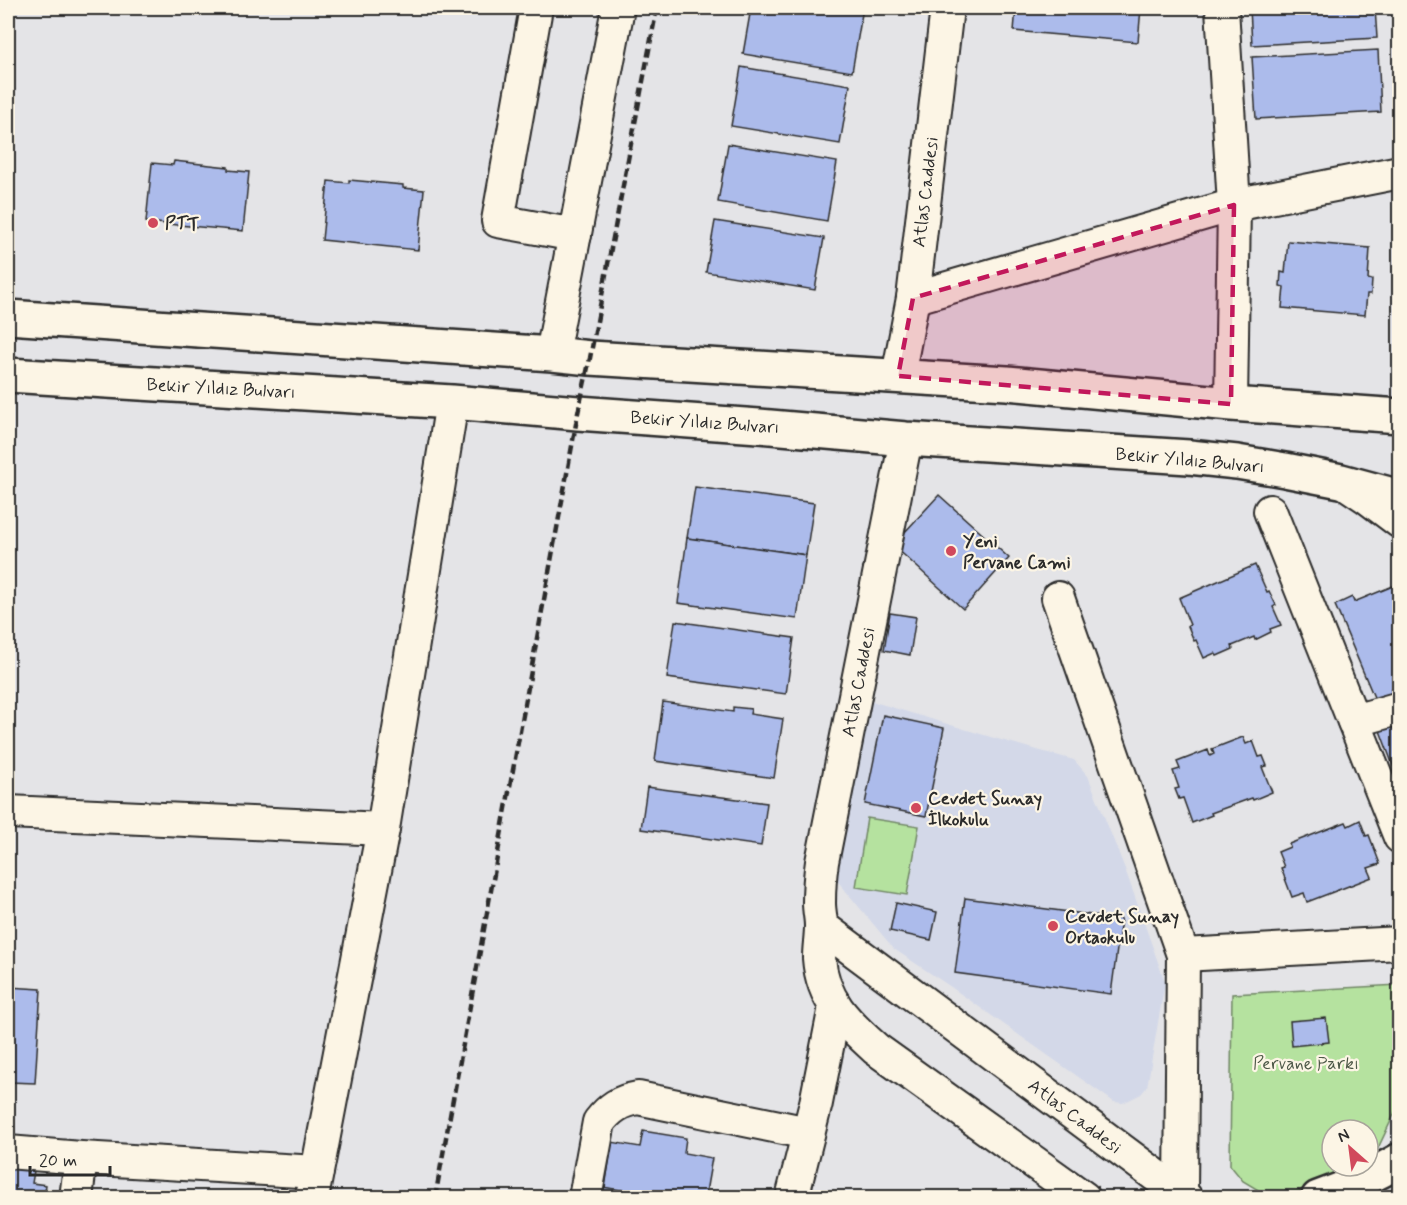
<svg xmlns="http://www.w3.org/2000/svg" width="1407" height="1205" font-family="Mynerve,sans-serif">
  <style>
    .built { fill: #d3d8e8 }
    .green { fill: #b5e29f; stroke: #708665; stroke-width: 1.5; fill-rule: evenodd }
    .building { fill: #acbbeb; stroke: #2b2b2b; stroke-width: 1.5 }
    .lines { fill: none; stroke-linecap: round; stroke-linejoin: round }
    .minor-casing { stroke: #2b2b2b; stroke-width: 36 }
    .major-casing { stroke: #2b2b2b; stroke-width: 38 }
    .minor { stroke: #fcf5e5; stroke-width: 32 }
    .major { stroke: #fcf5e5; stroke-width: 33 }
    .rail { stroke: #2b2b2b; stroke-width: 4.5; stroke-dasharray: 9 4.5; stroke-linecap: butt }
    .marked { fill: #c2185b; fill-opacity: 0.2; stroke: #c2185b; stroke-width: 4.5; stroke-dasharray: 12 8; stroke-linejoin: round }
    .poi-dot { fill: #d1495b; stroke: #fcf5e5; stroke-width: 2 }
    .labels { text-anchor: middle; stroke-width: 4.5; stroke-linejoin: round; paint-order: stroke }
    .street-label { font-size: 18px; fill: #2b2b2b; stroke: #fcf5e5 }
    .poi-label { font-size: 18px; font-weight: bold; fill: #2b2b2b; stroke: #fcf5e5; text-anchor: start }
    .park-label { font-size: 18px; fill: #4e5948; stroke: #fcf5e5 }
  </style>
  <rect width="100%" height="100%" fill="#e4e4e7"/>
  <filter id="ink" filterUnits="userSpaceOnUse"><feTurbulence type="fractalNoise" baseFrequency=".0167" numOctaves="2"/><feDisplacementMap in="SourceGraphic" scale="12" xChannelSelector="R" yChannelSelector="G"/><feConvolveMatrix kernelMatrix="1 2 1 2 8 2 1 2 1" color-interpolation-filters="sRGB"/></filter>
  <g filter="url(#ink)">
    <!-- built -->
    <path class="built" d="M871,701L994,738L1074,760L1088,776L1125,869L1165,982L1147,1087L1141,1094L1123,1103L1114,1102L951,987L894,949L835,878Z"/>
    <!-- green -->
    <g class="green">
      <path d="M867,818L919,826L907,895L856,887Z"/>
      <path d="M1399,985V1104L1368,1169L1345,1197H1270L1243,1181L1230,1165L1232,994ZM1332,1130H1368V1166H1332Z"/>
    </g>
    <!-- building -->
    <g class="building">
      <path d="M751,8H863L852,72L743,54Z"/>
      <path d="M1016,8H1141L1138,42L1014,31Z"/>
      <path d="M1250,8H1375L1377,38L1252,45Z"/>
      <path d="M1378,50L1381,112L1256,119L1252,57Z"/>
      <path d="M741,67L850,85L840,144L731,126Z"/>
      <path d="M728,144L837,162L827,221L718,202Z"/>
      <path d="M174,161L228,167V170L249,172L243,231L146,222L152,163L173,165Z"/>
      <path d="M349,180L403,185V188L424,190L418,250L322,240L328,181L349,183Z"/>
      <path d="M715,221L824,238L815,290L706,272Z"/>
      <path d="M1288,241L1370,248L1368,279L1372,280L1371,294H1367L1365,315L1282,308L1284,287L1280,286L1281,272L1285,273Z"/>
      <path d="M695,487L814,503L806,555L687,538Z"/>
      <path d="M939,495L1009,558L963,609L893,545Z"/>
      <path d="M687,538L806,555L797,619L678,603Z"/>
      <path d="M1255,565L1267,592L1269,591L1276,605L1273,607L1281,625L1270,629L1271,632L1255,640L1254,637L1232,646L1233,649L1217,656L1215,653L1204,658L1196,640L1194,641L1188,626L1190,625L1179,598Z"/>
      <path d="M1393,586L1400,601V686L1391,690L1393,695L1376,702L1335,605L1352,597L1354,602Z"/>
      <path d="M890,613L916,617L910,655L884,650Z"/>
      <path d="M675,621L794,638L786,694L667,678Z"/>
      <path d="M663,702L733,712V707L751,709L750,714L783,719L774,778L655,761Z"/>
      <path d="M883,715L944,728L926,816L865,804Z"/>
      <path d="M1400,721V784L1379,728Z"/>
      <path d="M1243,737L1246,744L1253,741L1259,757L1263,756L1267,766L1262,767L1272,792L1253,800L1252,798L1211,813L1212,815L1192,823L1183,798L1179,799L1175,789L1179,788L1173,771L1180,769L1177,762L1208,750L1210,756L1214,754L1212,749Z"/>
      <path d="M647,787L767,803L761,846L641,829Z"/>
      <path d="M1360,820L1366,836L1369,835L1380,864L1368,868L1372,877L1307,902L1304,893L1292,897L1281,868L1284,867L1278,852L1290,847L1289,844L1346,822L1348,826Z"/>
      <path d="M965,898L1121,919L1111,994L955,973Z"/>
      <path d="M896,903L937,912L931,940L890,931Z"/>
      <path d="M8,987L41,989L35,1083L8,1082Z"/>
      <path d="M1326,1018L1329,1042L1292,1046L1290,1021Z"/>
      <path d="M643,1131L686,1138L684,1153L712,1158L705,1198H670L605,1188L612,1142L640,1147Z"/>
      <path d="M10,1167L34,1171L32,1183L46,1185L44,1198H8V1178Z"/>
      <path d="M596,1186L670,1198H594Z"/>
      <path d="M210,1193L230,1195L229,1198H209Z"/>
    </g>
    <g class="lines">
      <!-- minor casing -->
      <g class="minor-casing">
        <g id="minor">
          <path d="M536,8L498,221L575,235"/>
          <path d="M1222,8L1234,205L1231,404"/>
          <path d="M913,298L1234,205L1400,172"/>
          <path d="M552,354L618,8"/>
          <path d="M898,376L913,298L947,8"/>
          <path d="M906,439L822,862C820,875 819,889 819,903C819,911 821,918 821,926C821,937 819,947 819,958C822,1000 847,1023 876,1049L1084,1198"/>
          <path d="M1350,486L1368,498L1400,522"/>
          <path d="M1270,511L1400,837"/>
          <path d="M1058,598L1183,955L1181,1195"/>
          <path d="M1354,721L1400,708"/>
          <path d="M8,812L383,829"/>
          <path d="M821,926L1186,1198"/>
          <path d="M1183,955L1400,943"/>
          <path d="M8,1152L81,1158L317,1172"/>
          <path d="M76,1198L81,1158"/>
          <path d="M312,1198L383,829L452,402"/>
          <path d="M585,1198L599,1122C610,1108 620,1101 638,1098L808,1133"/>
          <path d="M792,1198L816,1103L835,1007"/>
        </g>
      </g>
      <!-- major casing -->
      <g class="major-casing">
        <g id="major">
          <path d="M8,317L552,354L590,358L1007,383L1231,404L1400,416"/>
          <path d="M8,375L452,402L578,413L759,426L906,439L1189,457L1237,462L1285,470L1341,481L1400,497"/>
          <path d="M1318,1198C1347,1188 1374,1175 1400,1160"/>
        </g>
      </g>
      <!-- minor -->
      <use href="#minor" class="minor"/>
      <!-- major -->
      <use href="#major" class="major"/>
      <!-- rail -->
      <path class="rail" d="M435,1198L578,413L590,358L657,8"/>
    </g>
  </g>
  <!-- marked area -->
  <path class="marked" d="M1234,205L1231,404L898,376L913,298Z"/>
  <!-- markers -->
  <g class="poi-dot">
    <circle cx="153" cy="223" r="6"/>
    <circle cx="951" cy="551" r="6"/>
    <circle cx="916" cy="808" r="6"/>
    <circle cx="1053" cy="926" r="6"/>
  </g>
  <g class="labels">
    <!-- street labels -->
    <g class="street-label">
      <text transform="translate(925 192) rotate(-83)" y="6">Atlas Caddesi</text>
      <text transform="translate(221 388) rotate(3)" y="6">Bekir Yıldız Bulvarı</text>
      <text transform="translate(705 422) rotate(4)" y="6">Bekir Yıldız Bulvarı</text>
      <text transform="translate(1190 460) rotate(5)" y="6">Bekir Yıldız Bulvarı</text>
      <text transform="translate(858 682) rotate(-79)" y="6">Atlas Caddesi</text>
      <text transform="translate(1075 1116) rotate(37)" y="6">Atlas Caddesi</text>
    </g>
    <!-- poi labels -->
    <g class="poi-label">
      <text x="165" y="229">PTT</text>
      <text x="963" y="547">Yeni<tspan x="963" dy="21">Pervane Cami</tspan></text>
      <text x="928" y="804">Cevdet Sunay<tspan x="928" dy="21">İlkokulu</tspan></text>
      <text x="1065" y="922">Cevdet Sunay<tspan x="1065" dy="21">Ortaokulu</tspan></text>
    </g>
    <!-- park labels -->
    <g class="park-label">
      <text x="1306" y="1069">Pervane Parkı</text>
    </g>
  </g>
  <!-- margin -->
  <rect width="1407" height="1205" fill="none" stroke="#fcf5e5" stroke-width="30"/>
  <rect x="15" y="15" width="1377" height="1175" fill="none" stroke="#2b2b2b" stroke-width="2" filter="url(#ink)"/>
  <!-- north arrow -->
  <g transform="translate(1350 1148) rotate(332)"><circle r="28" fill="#fcf5e5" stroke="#a8a49b" stroke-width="1.5"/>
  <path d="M0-4.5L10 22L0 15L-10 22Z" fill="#d1495b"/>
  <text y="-9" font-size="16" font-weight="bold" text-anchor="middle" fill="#2b2b2b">N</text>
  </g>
  <!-- scale -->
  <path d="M30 1166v9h80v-9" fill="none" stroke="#2b2b2b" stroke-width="3"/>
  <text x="39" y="1166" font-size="18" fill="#2b2b2b" stroke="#fcf5e5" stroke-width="4.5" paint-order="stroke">20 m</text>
</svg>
